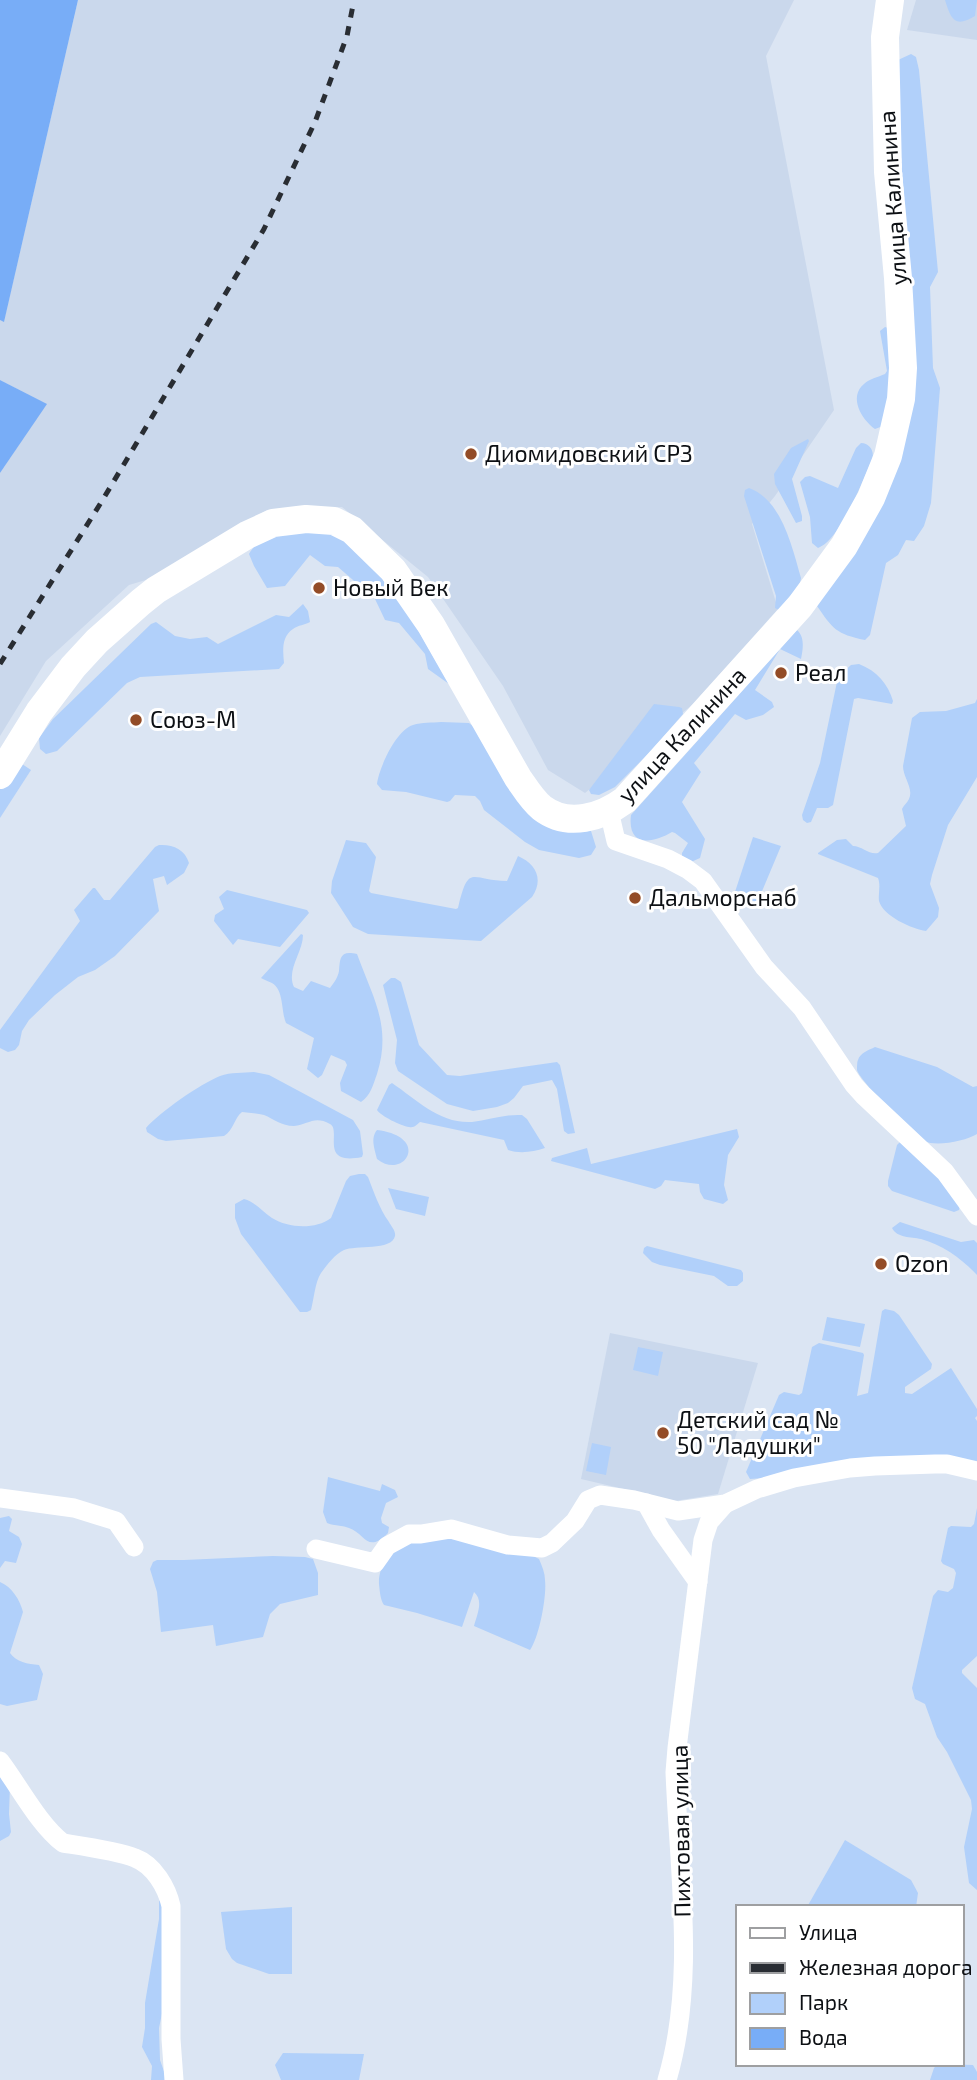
<svg xmlns="http://www.w3.org/2000/svg" width="977" height="2080" font-family="'Exo 2',sans-serif">
  <style>
    .built { fill: #cad8ec }
    .green { fill: #b1d0fa }
    .water { fill: #78adf7 }
    .lines { fill: none; stroke-linecap: round; stroke-linejoin: round }
    .street { stroke: #fff; stroke-width: 19 }
    .secondary { stroke: #fff; stroke-width: 28 }
    .rail { stroke: #292d33; stroke-width: 5; stroke-dasharray: 9 9; stroke-linecap: butt }
    .poi-dot { fill: #934c27; stroke: #fff; stroke-width: 2.5 }
    .labels { text-anchor: middle; stroke-width: 6; stroke-linejoin: round; paint-order: stroke }
    .street-label { font-size: 23px; fill: #0d1014; stroke: #fff }
    .poi-label { font-size: 23px; fill: #0d1014; stroke: #fff; text-anchor: start }
  </style>
  <rect width="100%" height="100%" fill="#dbe5f3"/>
  <!-- built -->
  <g class="built">
    <path d="M78,0H794L766,56L834,410L775,496L752,524L778,609L692,705L585,793L548,770L503,686L428,577L342,507L267,510L149,579L129,585L46,661L0,736V473L46,404L0,380V320L4,321Z"/>
    <path d="M916,0H977V40L907,30Z"/>
    <path d="M610,1333L758,1363L718,1494L675,1501L581,1479Z"/>
  </g>
  <!-- green -->
  <g class="green">
    <path d="M945,0H977L975,16C955,28 951,20 945,0Z"/>
    <path d="M911,54L916,57L919,70L938,272L930,287L933,368L940,388L931,503L924,526L914,541L906,540L898,555L886,563L870,635L865,640C836,634 833,629 817,606L896,461L898,60Z"/>
    <path d="M885,327L888,328L893,368L883,426L875,429C862,420 848,397 864,384C869,379 878,377 885,374L887,371L880,331Z"/>
    <path d="M808,439L809,441L792,479L802,516V521L796,523L775,484L774,474L791,448Z"/>
    <path d="M861,443C870,443 875,452 872,460C862,482 840,540 818,548L812,543L810,517L800,482L805,477L810,476L838,488L856,448Z"/>
    <path d="M749,488C782,500 792,547 801,578L800,584L779,610L775,608L776,596L744,496L745,490Z"/>
    <path d="M331,528L387,576L449,684L428,669L425,654L399,623L385,620L375,599L338,567L325,566L310,555L285,586L267,588L254,566L249,554C266,525 301,530 331,528Z"/>
    <path d="M303,604L308,611L310,622C305,625 298,625 293,629C281,637 283,651 284,663L279,669L140,677L127,683L57,751L46,754L40,749L39,738L53,719L151,624L156,622L175,636L190,639L207,637L218,644L276,615L289,617Z"/>
    <path d="M797,630C805,637 803,649 801,659L780,649L755,690L772,702L774,707L763,715L746,720L735,714L694,763L701,772L682,802L705,839L700,858L691,862L682,857V853L688,843L675,833L672,832C652,844 627,847 631,815Z"/>
    <path d="M859,664C877,671 888,684 893,701L892,704L858,698L854,699L833,805L828,808H817L811,822L807,823L803,820L802,815L820,763L838,677L851,665Z"/>
    <path d="M977,699V777L948,825L932,875L930,884L939,908L938,917L926,931C912,929 883,916 879,901C878,893 881,886 878,878L818,854V853L837,840L846,839L853,846C862,846 869,855 878,853L906,826L902,809C904,805 907,803 909,799C914,788 903,778 903,766L912,718L920,712L946,711L975,703Z"/>
    <path d="M654,704L679,707L682,708L683,714L650,752L615,787L599,795L591,794L589,790Z"/>
    <path d="M441,722L469,723L474,727L583,827L591,831L596,847L591,855L579,858L539,850L525,842L484,810L480,801L475,796L455,795L450,801L447,802L406,792L382,790L377,784C379,768 396,730 413,725C422,722 432,723 441,722Z"/>
    <path d="M19,762L31,770L0,818V786Z"/>
    <path d="M753,837L781,846L757,903L734,895Z"/>
    <path d="M346,840L366,843L376,857L369,891L371,893L456,909L458,908C469,862 471,881 507,881L518,856C536,864 544,879 532,897L481,941L368,934L353,927L331,893L332,881Z"/>
    <path d="M159,845C172,844 185,849 189,863L184,873L167,885L164,876L153,879L159,911L115,956L95,970L78,977L55,995L29,1020L22,1031L19,1045L15,1050L8,1052L0,1048V1030L80,921L74,910L93,888H95L104,900H110L155,847Z"/>
    <path d="M227,890L307,910L309,913L280,947L238,939L233,945L214,921L215,915L224,909L219,897Z"/>
    <path d="M301,934L303,935C303,952 286,970 294,987L303,991L311,981L330,988C334,983 338,977 339,971C340,958 340,950 357,954C373,998 392,1026 377,1074C373,1085 371,1095 361,1102L341,1091L340,1083L347,1065L345,1061L331,1055L322,1075L318,1078L307,1069L314,1038L286,1023C281,1011 284,990 272,983C268,981 264,980 261,978Z"/>
    <path d="M391,978H395L401,982L419,1045L447,1075L460,1076L557,1062L560,1065L575,1133L568,1134L564,1131L557,1089L552,1080L523,1086L514,1098L508,1103L497,1107L473,1111L447,1104L398,1071L395,1063L397,1040L383,985Z"/>
    <path d="M875,1047L937,1067L973,1087L977,1086V1134C966,1141 936,1147 924,1141C914,1136 860,1081 857,1070C857,1069 857,1061 858,1060C860,1053 869,1050 875,1047Z"/>
    <path d="M254,1072L269,1075L353,1120L360,1131L363,1154L362,1157C318,1166 342,1130 330,1124C314,1115 308,1125 294,1126C281,1126 274,1119 264,1115C257,1113 249,1113 242,1112C234,1118 234,1130 224,1136L166,1141L158,1139L147,1132L146,1128C160,1112 200,1084 220,1076C231,1072 243,1073 254,1072Z"/>
    <path d="M392,1083C417,1100 440,1124 472,1122C489,1120 505,1114 522,1115L527,1119L545,1148C533,1152 520,1154 508,1150L504,1140L420,1122C416,1125 415,1128 409,1127C401,1126 381,1116 377,1110L389,1085Z"/>
    <path d="M737,1129L739,1137L728,1155L724,1185L728,1200L723,1204L704,1199L700,1192L699,1184L665,1180L661,1186L655,1189L551,1161L552,1158L587,1148L591,1164Z"/>
    <path d="M377,1130C432,1137 404,1181 377,1159C375,1150 370,1138 377,1130Z"/>
    <path d="M900,1142L940,1177L960,1206L959,1210L954,1212L892,1191L888,1186V1181L897,1145Z"/>
    <path d="M359,1174H365L368,1177C374,1192 379,1208 389,1222C391,1226 396,1231 395,1236C392,1251 355,1245 344,1250C335,1254 327,1265 321,1273C315,1282 314,1299 311,1310L307,1312H300L241,1234L235,1218V1204L244,1199C255,1202 262,1211 272,1218C288,1228 315,1230 331,1218L346,1181L350,1176Z"/>
    <path d="M388,1188L429,1197L425,1216L396,1209Z"/>
    <path d="M900,1222L961,1242L974,1240L977,1243V1275C962,1259 943,1245 921,1239C911,1237 897,1238 892,1228Z"/>
    <path d="M647,1246L741,1270L743,1273V1281L737,1286H728L714,1276L660,1265L652,1262L643,1253L644,1248Z"/>
    <path d="M885,1309L894,1311L899,1315L932,1364L931,1369L905,1387V1393L912,1394L951,1368L977,1409V1416L975,1418L977,1421V1463L750,1479L746,1472L779,1395L784,1392L799,1395L802,1393L812,1347L819,1343L863,1353L864,1355L857,1396L868,1393L882,1311Z"/>
    <path d="M827,1317L865,1324L860,1347L822,1340Z"/>
    <path d="M638,1347L663,1352L658,1376L633,1370Z"/>
    <path d="M592,1443L611,1447L606,1475L586,1471Z"/>
    <path d="M328,1477L380,1491L382,1484L395,1490L398,1497L386,1503L381,1518L382,1523L389,1527L388,1533C367,1554 366,1534 349,1528C342,1525 334,1526 327,1523L323,1512Z"/>
    <path d="M977,1508V1656L962,1670V1673L977,1688V1890L969,1883L964,1847L972,1809L971,1800L947,1752L937,1737L925,1704L915,1699L912,1688L933,1596L938,1590L948,1592L953,1588L956,1573L954,1569L943,1564L941,1561L948,1528L951,1526L971,1527L974,1524Z"/>
    <path d="M9,1516L12,1519L9,1531L19,1537L22,1544L16,1563L5,1561L0,1568V1518Z"/>
    <path d="M453,1537L533,1556L539,1559C542,1566 545,1573 545,1580C547,1596 539,1638 530,1650L474,1626C477,1614 484,1601 474,1592L462,1627L417,1613L384,1605C380,1599 380,1592 379,1584C378,1565 392,1550 409,1543C422,1538 440,1539 453,1537Z"/>
    <path d="M273,1556L305,1557L313,1559L318,1573V1595L280,1604L270,1614L263,1637L216,1646L213,1625L161,1632L157,1592L150,1569L153,1562L157,1560H184Z"/>
    <path d="M0,1582C12,1587 20,1600 23,1612L10,1653C16,1662 28,1664 39,1665L43,1674L37,1700L7,1706L0,1704Z"/>
    <path d="M0,1768L10,1785L9,1814L11,1832L9,1836L0,1841Z"/>
    <path d="M845,1840L911,1880L918,1893L916,1907H807Z"/>
    <path d="M159,1900L164,1909L165,1999L159,2028L160,2060L167,2080H151L152,2066L142,2047L145,2028V2003L159,1919Z"/>
    <path d="M292,1907V1974H269L237,1963L232,1959L226,1949L221,1912Z"/>
    <path d="M283,2053L364,2054L359,2080H281L275,2065Z"/>
    <path d="M938,2064L973,2065L977,2072V2080H930L934,2068Z"/>
  </g>
  <!-- water -->
  <g class="water">
    <path d="M0,0H78L4,322L0,320Z"/>
    <path d="M0,380L47,404L0,473Z"/>
  </g>
  <g class="lines">
    <!-- street -->
    <g class="street">
      <path d="M609,811L616,841L668,859L687,869L703,881L764,967L802,1008L854,1085L863,1095L945,1172L977,1216"/>
      <path d="M0,1498L74,1508L116,1521L134,1547"/>
      <path d="M646,1503L661,1530L698,1582"/>
      <path d="M316,1549L375,1563L387,1546L409,1534H421L451,1529L508,1545L542,1548L552,1543L575,1521L588,1500L600,1495L634,1500L678,1511L725,1504L757,1489L794,1478L850,1468L875,1466L935,1464H947L977,1471"/>
      <path d="M0,1761C19,1786 39,1825 63,1843C82,1846 118,1851 135,1858C154,1865 167,1888 171,1906V2039L174,2080"/>
      <path d="M667,2080C696,1982 679,1873 675,1772L677,1748L703,1540L709,1522L725,1504"/>
    </g>
    <!-- secondary -->
    <path class="secondary" d="M0,775L39,712L73,667L97,641L141,602L156,590L247,535L273,523L306,519L334,521L352,530L393,570L431,625L518,778C525,788 532,800 542,808C568,828 602,817 625,800L800,606L844,546L871,498L888,456L901,399L903,368L898,278L888,172L885,37L890,0"/>
    <!-- rail -->
    <path class="rail" d="M0,664L102,501L264,229L315,122L347,36L354,0"/>
  </g>
  <!-- markers -->
  <g class="poi-dot">
    <circle cx="471" cy="454" r="7"/>
    <circle cx="319" cy="588" r="7"/>
    <circle cx="781" cy="673" r="7"/>
    <circle cx="136" cy="720" r="7"/>
    <circle cx="635" cy="898" r="7"/>
    <circle cx="881" cy="1264" r="7"/>
    <circle cx="663" cy="1433" r="7"/>
  </g>
  <g class="labels">
    <!-- street labels -->
    <g class="street-label">
      <text transform="translate(893 198) rotate(-94)" y="8">улица Калинина</text>
      <text transform="translate(682 735) rotate(-47)" y="8">улица Калинина</text>
      <text transform="translate(681 1831) rotate(-91)" y="8">Пихтовая улица</text>
    </g>
    <!-- poi labels -->
    <g class="poi-label">
      <text x="485" y="462">Диомидовский СРЗ</text>
      <text x="333" y="596">Новый Век</text>
      <text x="795" y="681">Реал</text>
      <text x="150" y="728">Союз-М</text>
      <text x="649" y="906">Дальморснаб</text>
      <text x="895" y="1272">Ozon</text>
      <text x="677" y="1428">Детский сад №<tspan x="677" dy="26">50 "Ладушки"</tspan></text>
    </g>
  </g>
  <!-- legend -->
  <rect x="736" y="1905" width="228" height="161" fill="#ffffff" stroke="#9e9fa1" stroke-width="2"/>
  <rect x="750" y="1928" width="35" height="10" fill="#ffffff" stroke="#9e9fa1" stroke-width="2"/>
  <text x="799" y="1940" font-size="21" fill="#0d1014">Улица</text>
  <rect x="750" y="1963" width="35" height="10" fill="#292d33" stroke="#9e9fa1" stroke-width="2"/>
  <text x="799" y="1975" font-size="21" fill="#0d1014">Железная дорога</text>
  <rect x="750" y="1993" width="35" height="21" fill="#b1d0fa" stroke="#9e9fa1" stroke-width="2"/>
  <text x="799" y="2010" font-size="21" fill="#0d1014">Парк</text>
  <rect x="750" y="2028" width="35" height="21" fill="#78adf7" stroke="#9e9fa1" stroke-width="2"/>
  <text x="799" y="2045" font-size="21" fill="#0d1014">Вода</text>
</svg>
